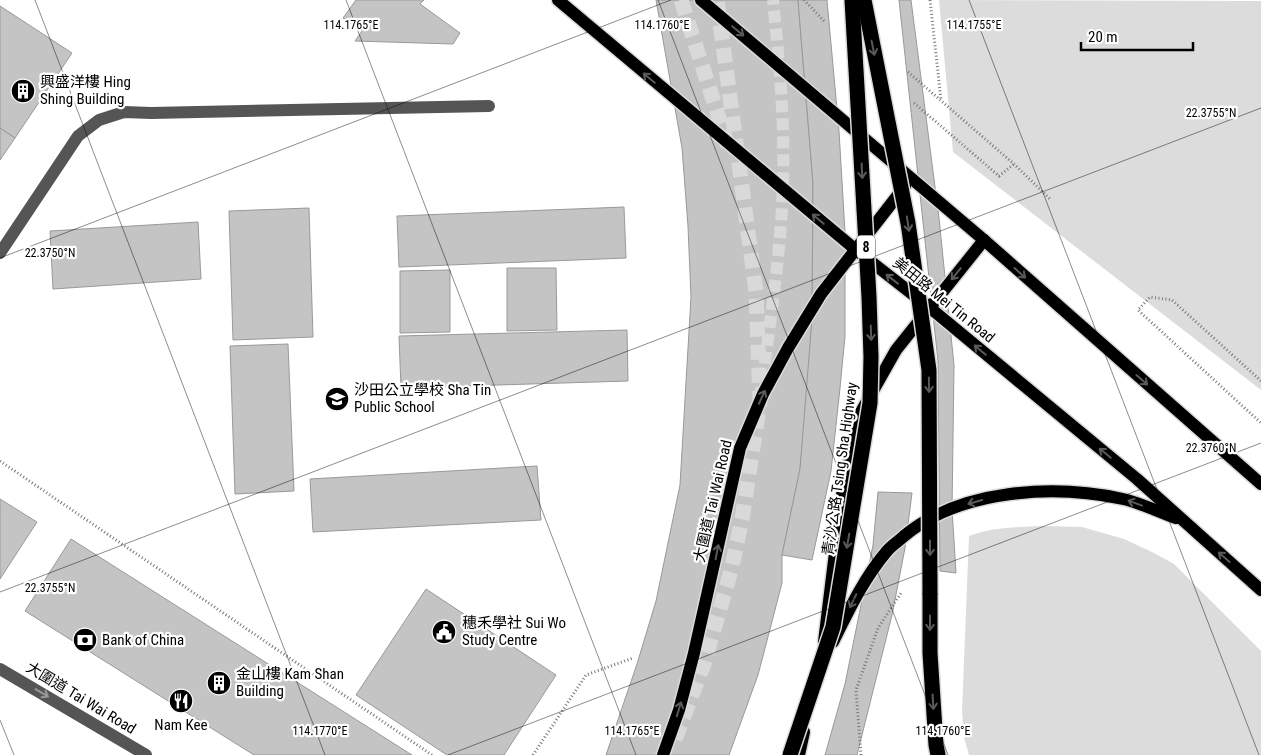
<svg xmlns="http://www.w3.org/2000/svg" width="1261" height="755" font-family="'Roboto Condensed','Noto Sans TC',sans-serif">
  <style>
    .green { fill: #dcdcdc }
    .building { fill: #c4c4c4; stroke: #999 }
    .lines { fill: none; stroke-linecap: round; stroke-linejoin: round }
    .major-tunnel { stroke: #d9d9d9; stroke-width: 12; stroke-dasharray: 12 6; stroke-linecap: butt }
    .highway-tunnel { stroke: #d9d9d9; stroke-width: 15; stroke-dasharray: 15 8; stroke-linecap: butt }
    .major-casing { stroke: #dbdbdb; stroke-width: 15 }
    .highway-casing { stroke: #dbdbdb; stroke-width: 18 }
    .path { stroke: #777; stroke-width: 3; stroke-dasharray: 1 2.5; stroke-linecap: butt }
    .minor { stroke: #555; stroke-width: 12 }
    .major { stroke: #000; stroke-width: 12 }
    .highway { stroke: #000; stroke-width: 15 }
    .highway-bridge-casing { stroke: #dbdbdb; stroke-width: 18; stroke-linecap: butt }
    .highway-bridge { stroke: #000; stroke-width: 15 }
    .oneway { stroke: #595959 }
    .oneway2 { stroke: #999 }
    .ticks { fill: none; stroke: #000; stroke-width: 1; stroke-opacity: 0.45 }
    .labels { text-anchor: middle; stroke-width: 4.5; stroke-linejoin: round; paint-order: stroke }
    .shield { fill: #fff; stroke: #4c4c4c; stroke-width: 1 }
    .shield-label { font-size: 14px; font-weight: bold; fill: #000 }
    .poi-label { font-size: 15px; fill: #000; stroke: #fff; text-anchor: start }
    .street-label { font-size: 15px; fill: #000; stroke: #fff }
    .ticks-label { font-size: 12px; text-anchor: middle; fill: #000; stroke: #fff; stroke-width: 4.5; stroke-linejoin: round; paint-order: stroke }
  </style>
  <rect width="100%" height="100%" fill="#fff"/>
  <!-- green -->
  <g class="green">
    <path d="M939,0L1261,1V390L953,152Z"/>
    <path d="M1044,526L1082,527L1124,539L1152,552L1174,564L1261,651V755H969L964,737L962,711L969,536C993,527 1019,527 1044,526Z"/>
  </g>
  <!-- building -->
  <g class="building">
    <path d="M356,0H424L420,4L460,33L453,44L355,41L362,31L343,18Z"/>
    <path d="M656,0H798L813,183L812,319L808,384L800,469L782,555V583L758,675L729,755H606L637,664L656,601L680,485L691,297L688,226L682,148Z"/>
    <path d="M798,0H827L839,131L845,232V336L840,388L831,471L812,560L782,555L800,469L812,319L813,183Z"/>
    <path d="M899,0H911L939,218L954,365L952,509L956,573L940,571L938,361Z"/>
    <path d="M0,6L72,53L15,138L0,128Z"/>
    <path d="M0,128L15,138L0,160Z"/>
    <path d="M624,207L626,258L399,267L397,216Z"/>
    <path d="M309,208L313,337L233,340L229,211Z"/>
    <path d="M198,222L201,279L53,289L50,231Z"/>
    <path d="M507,268H556L557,330L507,331Z"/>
    <path d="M450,270V332L400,333V271Z"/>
    <path d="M627,330L628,381L401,388L399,336Z"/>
    <path d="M288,344L294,491L235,494L230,346Z"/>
    <path d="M537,466L541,520L313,532L310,479Z"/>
    <path d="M878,492L912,493L905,548L892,615L857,755H825L845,684L860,610L873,545Z"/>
    <path d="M0,499L37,522L0,579Z"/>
    <path d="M71,539L412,755H254L25,611Z"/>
    <path d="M426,589L556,675L504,755H447L356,695Z"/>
  </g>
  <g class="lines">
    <!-- major-tunnel -->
    <path class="major-tunnel" d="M760,399C769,328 781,255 783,183C785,121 779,61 773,0"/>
    <!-- highway-tunnel -->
    <g class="highway-tunnel">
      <path d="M681,0L729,149"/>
      <path d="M675,739L704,664L731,571L742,519L760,402L756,292L717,0"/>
    </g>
    <!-- major casing -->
    <g class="major-casing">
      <g id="major">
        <path d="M558,0L856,250L929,307L1137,479L1261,590"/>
        <path d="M701,0L984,240L1261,484"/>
        <path d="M824,642L844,479L861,412L896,350L984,240"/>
        <path d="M833,642C849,610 864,578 887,551C892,545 899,541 904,536C961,489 1053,484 1123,499C1141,503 1159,512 1176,518"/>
        <path d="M663,755L679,710L694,653L740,448L763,394L788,348L821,294L905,186"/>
        <path d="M799,755L804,732"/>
      </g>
    </g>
    <!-- highway casing -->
    <g class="highway-casing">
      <path id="highway" d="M930,593V653L936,745L938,755"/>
    </g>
    <!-- path -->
    <g class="path">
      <path d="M804,0L824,21"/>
      <path d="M930,0L941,100"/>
      <path d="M908,72L1014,164L1051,200"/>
      <path d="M914,103L999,176L1014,164"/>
      <path d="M1261,381L1172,300L1150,297L1138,310L1261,423"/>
      <path d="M0,461L432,755"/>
      <path d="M533,755L586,675L633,658"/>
      <path d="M861,755L856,690L878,628L901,593"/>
    </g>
    <!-- minor -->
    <g class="minor">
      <path d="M0,253L78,136L99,120L124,112L151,113L489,106"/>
      <path d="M0,669L146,755"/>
    </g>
    <!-- major -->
    <use href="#major" class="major"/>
    <!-- highway -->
    <use href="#highway" class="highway"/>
    <!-- highway-bridge casing -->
    <g class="highway-bridge-casing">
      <g id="highway-bridge">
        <path d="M864,0L908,223L929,370L930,593"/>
        <path d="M790,755L833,627L870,403L871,357L869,297L852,0"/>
      </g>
    </g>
    <!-- highway-bridge -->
    <use href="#highway-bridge" class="highway-bridge"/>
  </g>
  <!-- one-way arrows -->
  <defs><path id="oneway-shaft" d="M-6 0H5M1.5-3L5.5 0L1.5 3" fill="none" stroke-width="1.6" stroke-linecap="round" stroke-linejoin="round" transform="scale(1.25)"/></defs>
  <g class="oneway">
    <use href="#oneway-shaft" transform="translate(738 31) rotate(40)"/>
    <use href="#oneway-shaft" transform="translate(873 48) rotate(79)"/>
    <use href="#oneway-shaft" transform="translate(649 78) rotate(-140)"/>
    <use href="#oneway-shaft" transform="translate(862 171) rotate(87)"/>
    <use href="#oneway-shaft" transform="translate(818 219) rotate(-140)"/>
    <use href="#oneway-shaft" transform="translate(908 224) rotate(81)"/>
    <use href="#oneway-shaft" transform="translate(1020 273) rotate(42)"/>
    <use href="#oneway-shaft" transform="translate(956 274) rotate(129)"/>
    <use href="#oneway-shaft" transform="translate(892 279) rotate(-142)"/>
    <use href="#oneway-shaft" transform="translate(871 333) rotate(88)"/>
    <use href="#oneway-shaft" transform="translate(980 350) rotate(-140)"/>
    <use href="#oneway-shaft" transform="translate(1142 380) rotate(41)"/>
    <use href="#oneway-shaft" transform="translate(929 385) rotate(89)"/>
    <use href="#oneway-shaft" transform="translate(762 397) rotate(-65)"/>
    <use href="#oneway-shaft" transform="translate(1105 453) rotate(-141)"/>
    <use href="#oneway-shaft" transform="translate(975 502) rotate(164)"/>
    <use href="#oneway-shaft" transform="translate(1135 503) rotate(-160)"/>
    <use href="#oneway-shaft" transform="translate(848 541) rotate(100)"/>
    <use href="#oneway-shaft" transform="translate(930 548) rotate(90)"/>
    <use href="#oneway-shaft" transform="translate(717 552) rotate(-79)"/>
    <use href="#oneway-shaft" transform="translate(1224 557) rotate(-139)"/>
    <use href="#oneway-shaft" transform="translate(853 601) rotate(116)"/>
    <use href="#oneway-shaft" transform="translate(930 623) rotate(90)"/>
    <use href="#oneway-shaft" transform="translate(933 702) rotate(87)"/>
    <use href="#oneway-shaft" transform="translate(679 709) rotate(-73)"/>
  </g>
  <use class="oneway2" href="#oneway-shaft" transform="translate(42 693) rotate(31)"/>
  <!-- ticks -->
  <path class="ticks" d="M35,0L325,755M346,0L636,755M658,0L948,755M969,0L1259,755M0,258L671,0M0,592L1261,108M0,720L14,755M448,755L1261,443"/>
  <!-- icons -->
  <defs>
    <g id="building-disc" transform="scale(1.25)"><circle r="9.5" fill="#000" stroke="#fff"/><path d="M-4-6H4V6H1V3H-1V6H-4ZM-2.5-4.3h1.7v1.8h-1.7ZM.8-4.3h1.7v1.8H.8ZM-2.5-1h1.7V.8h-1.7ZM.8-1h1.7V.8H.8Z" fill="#fff"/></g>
    <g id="school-disc" transform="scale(1.25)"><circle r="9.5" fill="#000" stroke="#fff"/><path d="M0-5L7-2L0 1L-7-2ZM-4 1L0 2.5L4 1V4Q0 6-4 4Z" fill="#fff"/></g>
    <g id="civic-disc" transform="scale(1.25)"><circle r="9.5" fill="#000" stroke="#fff"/><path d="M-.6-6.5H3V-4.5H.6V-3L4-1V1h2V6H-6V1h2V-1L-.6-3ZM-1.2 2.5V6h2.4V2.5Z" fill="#fff"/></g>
    <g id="bank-disc" transform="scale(1.25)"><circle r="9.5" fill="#000" stroke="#fff"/><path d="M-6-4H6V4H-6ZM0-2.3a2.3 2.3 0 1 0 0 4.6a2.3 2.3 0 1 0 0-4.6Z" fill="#fff"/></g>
    <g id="restaurant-disc" transform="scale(1.25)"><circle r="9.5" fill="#000" stroke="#fff"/><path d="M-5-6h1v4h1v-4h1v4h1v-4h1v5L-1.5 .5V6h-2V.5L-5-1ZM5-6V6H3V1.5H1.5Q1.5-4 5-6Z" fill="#fff"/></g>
  </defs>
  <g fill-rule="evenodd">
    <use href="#building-disc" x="23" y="91"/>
    <use href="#school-disc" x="337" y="399"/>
    <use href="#civic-disc" x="444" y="632"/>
    <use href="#bank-disc" x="85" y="640"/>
    <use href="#building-disc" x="219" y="683"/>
    <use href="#restaurant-disc" x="181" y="701"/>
  </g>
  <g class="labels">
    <!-- shield labels -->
    <rect class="shield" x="857" y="235.5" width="18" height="23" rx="4"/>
    <g class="shield-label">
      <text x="866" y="252">8</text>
    </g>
    <!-- poi labels -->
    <g class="poi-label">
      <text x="40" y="87">興盛洋樓 Hing<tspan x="40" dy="17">Shing Building</tspan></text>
      <text x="354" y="395">沙田公立學校 Sha Tin<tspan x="354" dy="17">Public School</tspan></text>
      <text x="462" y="628">穗禾學社 Sui Wo<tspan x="462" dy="17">Study Centre</tspan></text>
      <text x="102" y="645">Bank of China</text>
      <text x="236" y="679">金山樓 Kam Shan<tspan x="236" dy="17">Building</tspan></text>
      <text x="181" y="730" text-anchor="middle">Nam Kee</text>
    </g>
    <!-- street labels -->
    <g class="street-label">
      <text transform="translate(944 300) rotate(39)" y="5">美田路 Mei Tin Road</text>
      <text transform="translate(840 469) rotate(-82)" y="5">青沙公路 Tsing Sha Highway</text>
      <text transform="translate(713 501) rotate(-77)" y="5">大圍道 Tai Wai Road</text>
      <text transform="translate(81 698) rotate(31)" y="5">大圍道 Tai Wai Road</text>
    </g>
  </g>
  <g class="ticks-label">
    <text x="351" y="29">114.1765°E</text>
    <text x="662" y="29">114.1760°E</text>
    <text x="974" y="29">114.1755°E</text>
    <text x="1211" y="117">22.3755°N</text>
    <text x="50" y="257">22.3750°N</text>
    <text x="1211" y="452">22.3760°N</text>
    <text x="50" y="592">22.3755°N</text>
    <text x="320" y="735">114.1770°E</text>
    <text x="632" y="735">114.1765°E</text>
    <text x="943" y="735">114.1760°E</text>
  </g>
  <!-- scale -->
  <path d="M1081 42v8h112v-8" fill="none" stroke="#000000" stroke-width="2.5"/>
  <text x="1088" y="42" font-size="15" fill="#000000" stroke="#ffffff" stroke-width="4" paint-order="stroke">20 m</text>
</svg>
